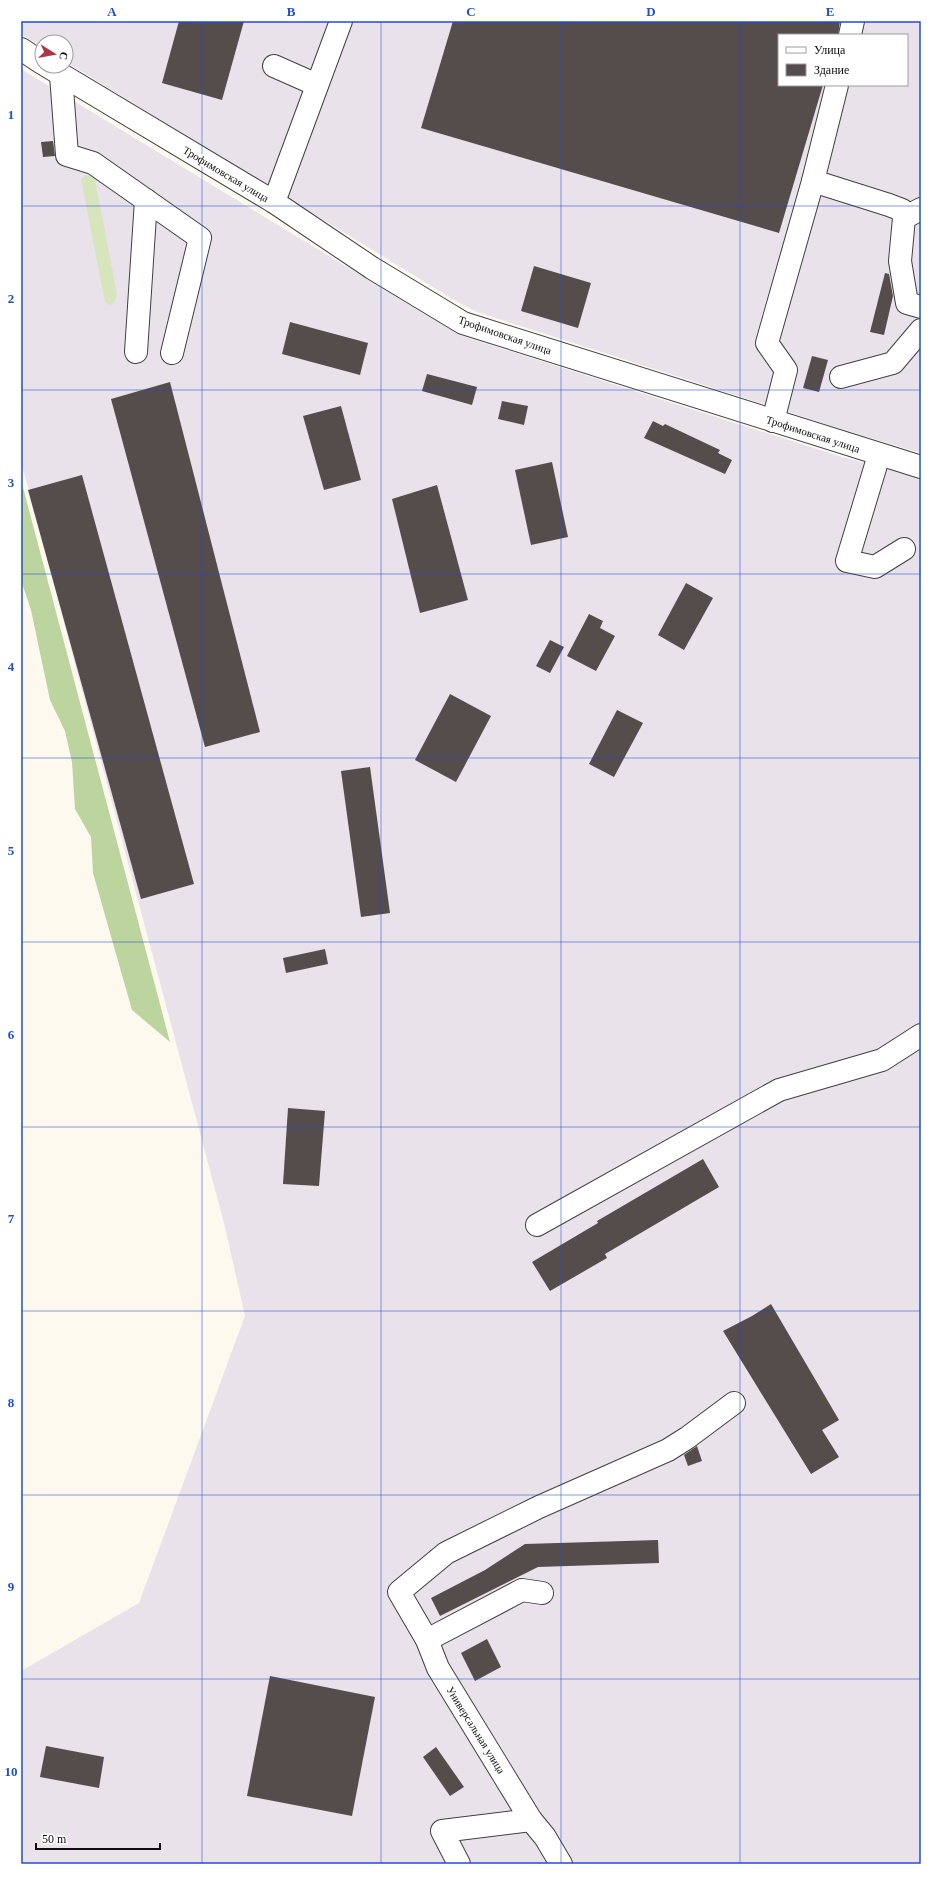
<svg xmlns="http://www.w3.org/2000/svg" width="942" height="1885" font-family="'Times New Roman',serif">
  <style>
    .industrial { fill: #e9e2eb; fill-rule: evenodd }
    .green { fill: #d6e5bc }
    .forest { fill: #bcd49d }
    .building { fill: #554d4b }
    .lines { fill: none; stroke-linecap: round; stroke-linejoin: round }
    .minor-casing { stroke: #404040; stroke-width: 24 }
    .minor { stroke: #fff; stroke-width: 22 }
    .grid { fill: none; stroke: #1d4ed8; stroke-width: 1; stroke-opacity: 0.55 }
    .labels { text-anchor: middle; stroke-width: 4; stroke-linejoin: round; paint-order: stroke }
    .street-label { font-size: 11px; fill: #0d0d0d; stroke: #fff }
    .neatline { fill: none; stroke: #1d4ed8; stroke-width: 1.5 }
    .grid-label { font-size: 13px; text-anchor: middle; font-weight: bold; fill: #1d4ed8 }
  </style>
  <rect width="100%" height="100%" fill="#fdf9ef"/>
  <!-- industrial -->
  <g class="industrial">
    <path d="M21,21H921V453L847,431L477,312L459,303L66,62V42H42V47L21,34ZM779,35H907V85H779Z"/>
    <path d="M21,69L459,335L842,457L921,477V1864H21V1671L139,1603L245,1316L224,1223L21,461Z"/>
  </g>
  <!-- green -->
  <path class="green" d="M87,175L95,179L117,295L114,303L110,305L105,302L81,179Z"/>
  <!-- forest -->
  <path class="forest" d="M21,480L170,1042L132,1010L93,873L91,837L75,809L72,762L65,731L50,700L31,610L21,580Z"/>
  <!-- building -->
  <g class="building">
    <path d="M179,21H244L222,100L162,83Z"/>
    <path d="M453,21H840L838,35H779V85H823L779,233L421,128Z"/>
    <path d="M53,141L55,156L43,157L41,142Z"/>
    <path d="M534,266L591,283L578,328L521,311Z"/>
    <path d="M885,273L889,274L893,296L884,335L870,332Z"/>
    <path d="M290,322L368,343L360,375L282,354Z"/>
    <path d="M812,356L828,360L819,392L803,388Z"/>
    <path d="M427,374L477,387L472,405L422,391Z"/>
    <path d="M170,382L260,732L205,747L111,399Z"/>
    <path d="M502,401L528,406L524,425L498,419Z"/>
    <path d="M341,406L361,480L324,490L303,416Z"/>
    <path d="M653,421L663,426L665,424L720,450L718,453L732,460L725,474L644,438Z"/>
    <path d="M552,462L568,537L531,545L515,470Z"/>
    <path d="M82,475L194,884L141,899L28,490Z"/>
    <path d="M437,485L468,600L420,613L392,499Z"/>
    <path d="M686,583L713,598L684,650L658,635Z"/>
    <path d="M589,614L603,621L600,628L615,636L596,671L567,656Z"/>
    <path d="M550,640L564,647L550,673L536,666Z"/>
    <path d="M450,694L491,716L456,782L415,760Z"/>
    <path d="M617,710L643,723L614,777L589,764Z"/>
    <path d="M370,767L390,913L361,917L341,771Z"/>
    <path d="M325,949L328,964L286,973L283,958Z"/>
    <path d="M288,1108L325,1111L319,1186L283,1184Z"/>
    <path d="M703,1159L719,1187L605,1254L607,1258L550,1291L532,1262L598,1223L597,1221Z"/>
    <path d="M771,1304L839,1420L822,1430L839,1457L811,1474L723,1331L752,1316Z"/>
    <path d="M697,1446L702,1461L688,1466L684,1455Z"/>
    <path d="M658,1540L659,1563L538,1567L440,1616L431,1598L485,1570L525,1544Z"/>
    <path d="M487,1639L501,1667L475,1681L461,1653Z"/>
    <path d="M270,1676L375,1697L352,1816L247,1796Z"/>
    <path d="M46,1746L104,1757L99,1788L40,1777Z"/>
    <path d="M436,1747L464,1787L450,1796L423,1757Z"/>
  </g>
  <g class="lines">
    <!-- minor casing -->
    <g class="minor-casing">
      <g id="minor">
        <path d="M850,35L853,21"/>
        <path d="M21,49L42,63"/>
        <path d="M47,66L274,202L372,268L463,323L921,467"/>
        <path d="M274,66L317,85"/>
        <path d="M61,75L67,155L93,163L200,238L172,353"/>
        <path d="M813,181L837,85"/>
        <path d="M274,202L341,21"/>
        <path d="M921,209L904,218L900,261L907,303L921,307"/>
        <path d="M136,352L146,200"/>
        <path d="M841,377L893,363L921,330"/>
        <path d="M773,421L786,370L767,343L813,181L889,205L902,210L904,218"/>
        <path d="M879,455L847,561L875,567L904,549"/>
        <path d="M537,1225L779,1090L882,1060L921,1035"/>
        <path d="M427,1640L522,1590L542,1593"/>
        <path d="M459,1864L442,1831L531,1820"/>
        <path d="M561,1864L545,1837L531,1820L438,1668L427,1640L399,1592L446,1553L539,1507L668,1450L687,1438L734,1403"/>
      </g>
    </g>
    <!-- minor -->
    <use href="#minor" class="minor"/>
  </g>
  <!-- grid -->
  <path class="grid" d="M202,21V1864M381,21V1864M561,21V1864M740,21V1864M21,206H921M21,390H921M21,574H921M21,758H921M21,942H921M21,1127H921M21,1311H921M21,1495H921M21,1679H921"/>
  <g class="labels">
    <!-- street labels -->
    <g class="street-label">
      <text transform="translate(226 174) rotate(31)" y="4">Трофимовская улица</text>
      <text transform="translate(505 335) rotate(19)" y="4">Трофимовская улица</text>
      <text transform="translate(813 434) rotate(18)" y="4">Трофимовская улица</text>
      <text transform="translate(476 1730) rotate(58)" y="4">Универсальная улица</text>
    </g>
  </g>
  <!-- border -->
  <rect width="942" height="1885" fill="none" stroke="#ffffff" stroke-width="44"/>
  <!-- legend -->
  <rect x="778" y="34" width="130" height="52" fill="#ffffff" stroke="#9e9e9e"/>
  <rect x="786" y="47" width="20" height="6" fill="#ffffff" stroke="#9e9e9e"/>
  <text x="814" y="54" font-size="12" fill="#0d0d0d">Улица</text>
  <rect x="786" y="64" width="20" height="12" fill="#554d4b" stroke="#9e9e9e"/>
  <text x="814" y="74" font-size="12" fill="#0d0d0d">Здание</text>
  <!-- north arrow -->
  <g transform="translate(54 54) rotate(101)"><circle r="19" fill="#ffffff" stroke="#9e9e9e"/>
  <path d="M0-3L7 15L0 10L-7 15Z" fill="#b03348"/>
  <text y="-6" font-size="11" font-weight="bold" text-anchor="middle" fill="#0d0d0d">С</text>
  </g>
  <!-- scale -->
  <path d="M36 1843v6h124v-6" fill="none" stroke="#0d0d0d" stroke-width="2"/>
  <text x="42" y="1843" font-size="12" fill="#0d0d0d" stroke="#ffffff" stroke-width="3" paint-order="stroke">50 m</text>
  <rect x="22" y="22" width="898" height="1841" class="neatline"/>
  <g class="grid-label">
    <text x="112" y="16">A</text>
    <text x="291" y="16">B</text>
    <text x="471" y="16">C</text>
    <text x="651" y="16">D</text>
    <text x="830" y="16">E</text>
    <text x="11" y="119">1</text>
    <text x="11" y="303">2</text>
    <text x="11" y="487">3</text>
    <text x="11" y="671">4</text>
    <text x="11" y="855">5</text>
    <text x="11" y="1039">6</text>
    <text x="11" y="1223">7</text>
    <text x="11" y="1407">8</text>
    <text x="11" y="1591">9</text>
    <text x="11" y="1776">10</text>
  </g>
</svg>
